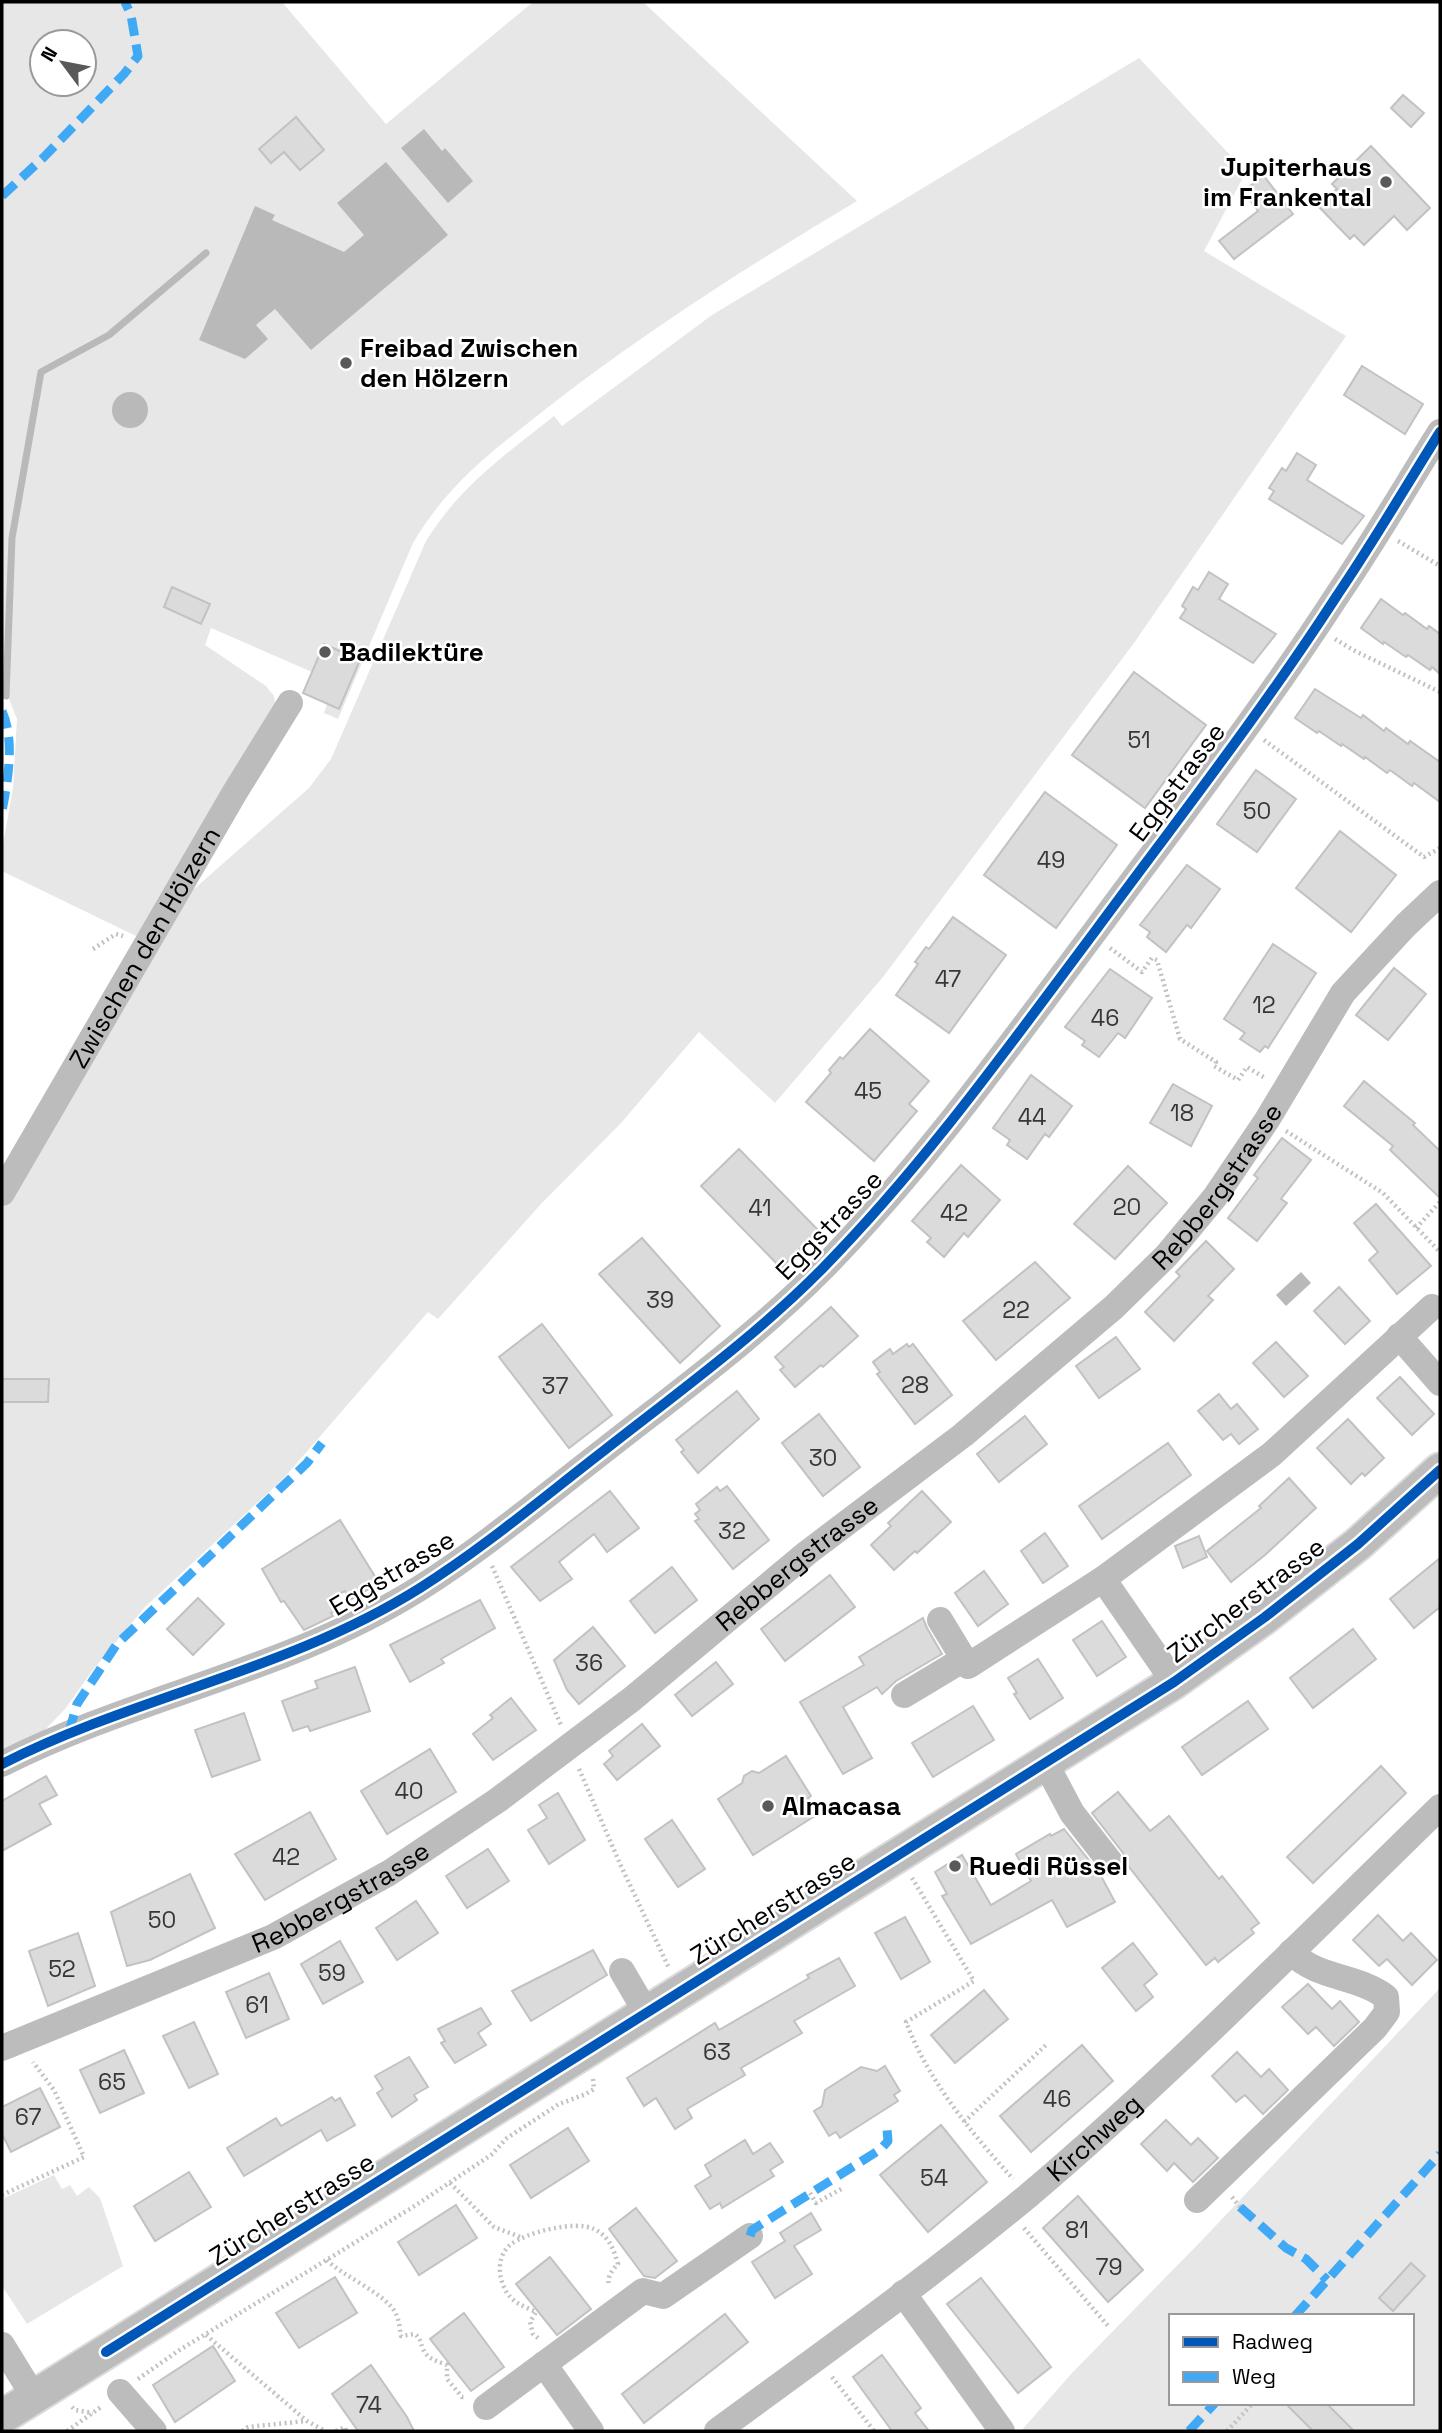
<svg xmlns="http://www.w3.org/2000/svg" width="1442" height="2433" font-family="'Space Grotesk',sans-serif">
  <style>
    .green { fill: #e7e7e7; fill-rule: evenodd }
    .water { fill: #b9b9b9 }
    .lines { fill: none; stroke-linecap: round; stroke-linejoin: round }
    .stream { stroke: #b9b9b9; stroke-width: 7 }
    .building { fill: #dbdbdb; stroke: #c2c2c2; stroke-width: 2 }
    .major-casing { stroke: #dbdbdb; stroke-width: 37 }
    .path { stroke: #c2c2c2; stroke-width: 4.5; stroke-dasharray: 2 3.5; stroke-linecap: butt }
    .minor { stroke: #bcbcbc; stroke-width: 26 }
    .major { stroke: #bcbcbc; stroke-width: 33 }
    .quiet { stroke: #3fa9f5; stroke-width: 9; stroke-dasharray: 18 9; stroke-linecap: butt }
    .cycleway-casing { stroke: #fff; stroke-width: 15 }
    .cycleway { stroke: #0057b8; stroke-width: 10 }
    .poi-dot { fill: #595959; stroke: #fff; stroke-width: 2.5 }
    .labels { text-anchor: middle; stroke-width: 5; stroke-linejoin: round; paint-order: stroke }
    .number-label { font-size: 23px; fill: #373737 }
    .poi-label { font-size: 26px; font-weight: bold; fill: #000; stroke: #fff; text-anchor: start }
    .street-label { font-size: 26px; fill: #000; stroke: #fff }
  </style>
  <rect width="100%" height="100%" fill="#fff"/>
  <!-- green -->
  <g class="green">
    <path d="M2,2H282L386,124L533,2H643L857,201C750,265 646,331 547,408C493,451 449,482 413,543L338,719L324,713L327,704L303,693L312,672L211,628L205,645L266,686L274,696L275,703L140,938L2,871V850L13,788L17,719L9,699L2,691ZM42,42H84V84H42Z"/>
    <path d="M1139,58L1246,172L1204,251L1346,336L1134,643L883,977L775,1103L699,1032L621,1123L541,1204L438,1319L428,1312L283,1479L145,1607L92,1671L65,1709L42,1733L2,1751V1209L190,888L194,889L309,788L331,759L426,541C461,485 504,456 554,416L562,426L712,315Z"/>
    <path d="M1440,1988V2431H1021L1072,2373L1206,2236ZM1171,2316H1412V2403H1171Z"/>
    <path d="M54,2175L62,2189L70,2185L77,2196L89,2187L100,2198L123,2266L27,2324L2,2286V2199Z"/>
  </g>
  <!-- water -->
  <g class="water">
    <path d="M424,129L442,151L445,148L473,181L448,203L401,148Z"/>
    <path d="M386,162L448,235L311,350L275,309L256,325L268,339L245,359L199,340L255,206L275,215L272,220L344,252L364,235L337,203Z"/>
    <circle cx="130" cy="410" r="18"/>
    <path d="M1301,1272L1311,1283L1286,1306L1276,1295Z"/>
  </g>
  <g class="lines">
    <!-- stream -->
    <path class="stream" d="M6,696L12,538L41,372L109,335L206,253"/>
  </g>
  <!-- building -->
  <g class="building">
    <path d="M1403,95L1424,113L1411,127L1391,108Z"/>
    <path d="M296,117L324,150L300,170L284,152L271,163L259,149Z"/>
    <path d="M1371,146L1430,208L1407,230L1394,216L1364,245L1354,235L1350,239L1318,206L1337,189L1332,184Z"/>
    <path d="M1264,176L1293,214L1234,259L1219,241L1258,211L1243,191Z"/>
    <path d="M1362,366L1423,404L1405,434L1344,395Z"/>
    <path d="M1297,453L1316,465L1307,480L1364,516L1342,544L1269,499L1274,491L1269,488L1282,468L1286,471Z"/>
    <path d="M1209,572L1228,584L1219,599L1276,634L1253,663L1180,618L1186,609L1182,606L1193,587L1198,590Z"/>
    <path d="M172,587L210,604L201,624L164,607Z"/>
    <path d="M1381,599L1403,615L1405,613L1427,629L1429,626L1440,634V674L1432,667L1430,670L1408,655L1406,657L1384,642L1383,644L1361,628Z"/>
    <path d="M324,644L360,660L339,709L303,693Z"/>
    <path d="M1134,672L1206,725L1145,808L1072,755Z"/>
    <path d="M1315,689L1361,718L1363,715L1384,731L1386,728L1408,744L1410,741L1440,762V802L1414,783L1412,786L1390,770L1387,773L1365,757L1364,759L1342,744L1341,746L1319,731L1317,733L1295,718Z"/>
    <path d="M1256,770L1296,799L1257,852L1217,824Z"/>
    <path d="M1045,792L1117,845L1056,928L984,875Z"/>
    <path d="M1340,831L1396,875L1351,932L1296,888Z"/>
    <path d="M1187,865L1220,889L1191,928L1187,925L1166,952L1147,937L1150,932L1140,925Z"/>
    <path d="M953,917L1006,955L949,1033L896,995L918,964L915,962L926,947L929,949Z"/>
    <path d="M1273,944L1316,973L1268,1048L1265,1046L1260,1052L1240,1039L1245,1033L1224,1019Z"/>
    <path d="M1394,968L1426,994L1388,1040L1356,1015Z"/>
    <path d="M1110,969L1152,998L1125,1038L1118,1033L1099,1057L1082,1045L1085,1041L1065,1027Z"/>
    <path d="M870,1029L929,1081L909,1104L917,1111L874,1161L806,1102L831,1073L829,1070L840,1057L843,1059Z"/>
    <path d="M1031,1075L1072,1106L1049,1137L1045,1134L1027,1159L1007,1145L1010,1140L993,1128Z"/>
    <path d="M1364,1081L1415,1123L1413,1125L1440,1151V1198L1390,1150L1393,1146L1344,1106Z"/>
    <path d="M1173,1084L1212,1106L1191,1146L1150,1123Z"/>
    <path d="M1282,1138L1311,1160L1281,1199L1287,1203L1257,1241L1228,1218L1258,1178L1254,1175Z"/>
    <path d="M739,1149L819,1231L781,1268L701,1186Z"/>
    <path d="M961,1165L1000,1200L968,1237L964,1233L944,1257L927,1242L931,1238L912,1221Z"/>
    <path d="M1128,1166L1167,1203L1115,1259L1074,1224Z"/>
    <path d="M1376,1204L1431,1266L1397,1294L1369,1260L1378,1252L1354,1223Z"/>
    <path d="M642,1238L720,1326L680,1363L599,1274Z"/>
    <path d="M1206,1241L1234,1269L1208,1296L1213,1300L1174,1341L1145,1312L1180,1276L1176,1272Z"/>
    <path d="M1035,1262L1070,1298L996,1360L963,1321Z"/>
    <path d="M1339,1287L1370,1321L1345,1344L1314,1311Z"/>
    <path d="M831,1307L858,1336L823,1367L821,1365L795,1387L780,1370L784,1367L775,1357Z"/>
    <path d="M542,1324L612,1415L569,1448L499,1357Z"/>
    <path d="M1116,1337L1140,1369L1099,1398L1076,1366Z"/>
    <path d="M1276,1342L1308,1376L1284,1397L1253,1363Z"/>
    <path d="M907,1344L909,1347L913,1344L952,1395L915,1424L877,1374L880,1372L873,1362L890,1349L893,1354Z"/>
    <path d="M1400,1377L1434,1414L1412,1435L1377,1398Z"/>
    <path d="M2,1379H49L48,1402H2Z"/>
    <path d="M737,1391L759,1419L698,1473L681,1452L684,1450L676,1440Z"/>
    <path d="M1219,1394L1231,1409L1237,1404L1258,1429L1239,1444L1231,1434L1223,1440L1198,1411Z"/>
    <path d="M819,1414L860,1467L823,1496L782,1443Z"/>
    <path d="M1025,1416L1047,1444L999,1482L977,1454Z"/>
    <path d="M1348,1419L1384,1458L1365,1476L1362,1473L1351,1484L1317,1448Z"/>
    <path d="M1168,1443L1191,1475L1102,1539L1079,1506Z"/>
    <path d="M1289,1478L1316,1508L1265,1555L1231,1582L1207,1551L1261,1508L1259,1506Z"/>
    <path d="M727,1486L769,1540L733,1569L695,1521L699,1519L695,1514L700,1510L696,1504L717,1487L720,1491Z"/>
    <path d="M610,1491L639,1528L607,1552L594,1534L559,1562L572,1579L540,1601L511,1567Z"/>
    <path d="M922,1491L951,1522L917,1553L915,1551L894,1570L871,1545L891,1526L888,1523Z"/>
    <path d="M340,1520L379,1583L350,1600L345,1591L331,1597L335,1611L331,1613L333,1616L304,1630L284,1601L281,1602L262,1569Z"/>
    <path d="M1045,1533L1068,1566L1043,1583L1021,1551Z"/>
    <path d="M1199,1536L1207,1557L1183,1568L1175,1546Z"/>
    <path d="M1440,1558V1607L1414,1628L1390,1599Z"/>
    <path d="M672,1567L697,1600L655,1633L630,1601Z"/>
    <path d="M984,1571L1008,1604L978,1626L955,1593Z"/>
    <path d="M830,1575L855,1607L785,1661L761,1629Z"/>
    <path d="M198,1598L224,1624L193,1655L167,1629Z"/>
    <path d="M480,1600L495,1628L441,1659L444,1663L410,1682L390,1645Z"/>
    <path d="M923,1618L927,1628L942,1654L896,1681L882,1694L877,1687L843,1707L872,1758L843,1774L800,1702L864,1665L859,1657Z"/>
    <path d="M1102,1621L1126,1657L1097,1676L1073,1640Z"/>
    <path d="M593,1627L625,1666L579,1704L567,1690L554,1660Z"/>
    <path d="M1353,1629L1376,1659L1313,1708L1290,1678Z"/>
    <path d="M1038,1659L1063,1698L1030,1719L1014,1694L1017,1693L1008,1678Z"/>
    <path d="M716,1662L733,1684L692,1716L675,1695Z"/>
    <path d="M355,1667L370,1711L310,1731L308,1726L293,1731L282,1701L318,1688L315,1681Z"/>
    <path d="M511,1698L536,1730L493,1760L473,1734L493,1718L490,1715Z"/>
    <path d="M1248,1701L1268,1729L1202,1775L1182,1747Z"/>
    <path d="M973,1706L994,1740L933,1777L912,1743Z"/>
    <path d="M244,1713L260,1760L212,1777L195,1730Z"/>
    <path d="M642,1724L660,1746L617,1780L604,1764L613,1756L609,1751Z"/>
    <path d="M430,1749L456,1792L387,1834L361,1791Z"/>
    <path d="M786,1756L811,1796L808,1798L818,1814L753,1855L718,1799L742,1783L744,1776L752,1771L759,1773Z"/>
    <path d="M1381,1766L1406,1793L1313,1883L1287,1857Z"/>
    <path d="M46,1776L57,1795L39,1804L51,1824L2,1851V1801Z"/>
    <path d="M1118,1792L1150,1831L1169,1816L1219,1879L1222,1876L1259,1923L1251,1929L1254,1933L1218,1962L1215,1958L1206,1965L1126,1863L1123,1853L1092,1813Z"/>
    <path d="M558,1793L585,1840L549,1864L528,1830L547,1818L539,1805Z"/>
    <path d="M310,1812L336,1859L265,1900L235,1854Z"/>
    <path d="M672,1820L705,1869L678,1887L645,1839Z"/>
    <path d="M1064,1829L1100,1874L1115,1902L1067,1927L1052,1900L971,1944L942,1896L947,1894L935,1872L962,1855L991,1905L1031,1881L1016,1854L1050,1834L1051,1836Z"/>
    <path d="M488,1849L509,1881L467,1908L446,1876Z"/>
    <path d="M190,1874L215,1928L150,1960L127,1966L111,1912Z"/>
    <path d="M416,1901L438,1933L397,1960L376,1928Z"/>
    <path d="M1378,1915L1403,1941L1411,1933L1437,1960L1412,1985L1387,1959L1379,1966L1353,1940Z"/>
    <path d="M905,1917L930,1962L901,1979L875,1933Z"/>
    <path d="M78,1933L95,1986L48,2006L29,1951Z"/>
    <path d="M340,1941L363,1982L323,2004L301,1964Z"/>
    <path d="M1133,1943L1157,1974L1144,1985L1153,1997L1136,2011L1102,1968Z"/>
    <path d="M593,1950L607,1975L531,2021L512,1991Z"/>
    <path d="M839,1958L855,1986L794,2021L802,2033L741,2068L745,2075L687,2109L692,2118L675,2129L656,2098L644,2106L627,2078L715,2023L719,2030L809,1978L807,1975Z"/>
    <path d="M269,1973L289,2019L246,2038L226,1992Z"/>
    <path d="M1308,1984L1332,2009L1340,2001L1359,2022L1334,2046L1316,2027L1308,2034L1282,2007Z"/>
    <path d="M984,1990L1008,2019L955,2063L931,2035Z"/>
    <path d="M481,2008L491,2024L478,2033L486,2045L455,2063L441,2043L445,2041L438,2029Z"/>
    <path d="M194,2022L218,2074L189,2088L163,2036Z"/>
    <path d="M1082,2045L1113,2081L1031,2152L1000,2116Z"/>
    <path d="M124,2050L144,2093L100,2113L80,2070Z"/>
    <path d="M1237,2052L1261,2077L1269,2069L1288,2090L1263,2114L1245,2095L1236,2102L1212,2076Z"/>
    <path d="M409,2057L428,2087L414,2095L417,2100L392,2117L377,2093L383,2089L375,2076Z"/>
    <path d="M885,2066L900,2091L894,2095L898,2101L840,2138L836,2132L829,2136L814,2111L822,2106L825,2090L861,2067L877,2071Z"/>
    <path d="M40,2088L60,2127L11,2152L2,2134V2107Z"/>
    <path d="M332,2097L335,2101L340,2098L355,2125L327,2141L321,2130L244,2176L227,2148L276,2118L281,2126Z"/>
    <path d="M1166,2120L1191,2145L1198,2138L1218,2158L1193,2182L1174,2163L1167,2171L1141,2144Z"/>
    <path d="M941,2125L987,2182L928,2232L880,2175Z"/>
    <path d="M568,2128L589,2161L531,2198L510,2165Z"/>
    <path d="M745,2140L753,2154L770,2143L783,2162L770,2170L774,2176L722,2208L720,2203L710,2209L695,2186L711,2176L705,2165Z"/>
    <path d="M189,2172L211,2207L155,2241L134,2206Z"/>
    <path d="M1078,2196L1143,2270L1108,2302L1043,2228Z"/>
    <path d="M456,2205L477,2238L419,2275L398,2242Z"/>
    <path d="M636,2208L677,2261L655,2278L644,2276L609,2229Z"/>
    <path d="M811,2213L821,2230L794,2246L812,2274L775,2298L752,2262L785,2241L780,2233Z"/>
    <path d="M550,2257L591,2309L557,2335L516,2284Z"/>
    <path d="M1411,2263L1425,2276L1393,2311L1379,2298Z"/>
    <path d="M335,2277L357,2313L299,2348L276,2313Z"/>
    <path d="M981,2278L1051,2367L1018,2393L947,2304Z"/>
    <path d="M464,2313L504,2367L471,2391L430,2339Z"/>
    <path d="M725,2314L748,2342L644,2423L622,2394Z"/>
    <path d="M213,2346L235,2381L175,2422L153,2385Z"/>
    <path d="M882,2355L921,2408L915,2413L929,2431H892L853,2377Z"/>
    <path d="M371,2365L407,2417L414,2431H358L332,2394Z"/>
    <path d="M1285,2403H1326L1354,2431H1313Z"/>
  </g>
  <g class="lines">
    <!-- major casing -->
    <g class="major-casing">
      <path id="major" d="M2,2417L1174,1682L1265,1617L1358,1544L1440,1470"/>
    </g>
    <!-- path -->
    <g class="path">
      <path d="M1398,541L1440,566"/>
      <path d="M1335,639L1353,650L1440,692"/>
      <path d="M1264,740L1424,857L1440,848"/>
      <path d="M1110,948L1142,972L1152,958L1157,960L1180,1039L1216,1062L1214,1066L1238,1080L1247,1067L1265,1078"/>
      <path d="M93,949L116,934L123,936"/>
      <path d="M1286,1131L1383,1193L1440,1252"/>
      <path d="M1416,1228L1440,1202"/>
      <path d="M492,1566L561,1725"/>
      <path d="M579,1769L621,1866L669,1968"/>
      <path d="M912,1878L974,1981L906,2022C929,2082 971,2132 1013,2179"/>
      <path d="M964,2122L1046,2045"/>
      <path d="M450,2183L494,2227L523,2238"/>
      <path d="M810,2193L816,2203L843,2188"/>
      <path d="M2,2195L84,2157L54,2090L33,2062"/>
      <path d="M1232,2197L1240,2207"/>
      <path d="M1024,2228L1108,2326"/>
      <path d="M327,2260C342,2276 387,2294 396,2314C399,2320 400,2329 401,2336L415,2334C421,2339 420,2342 423,2349C427,2359 437,2361 447,2365V2379L462,2397H465"/>
      <path d="M206,2335L307,2421L325,2431"/>
      <path d="M538,2338L533,2334L530,2322L536,2312C530,2309 522,2306 516,2302C499,2290 493,2260 510,2245C526,2232 576,2220 594,2229C609,2236 614,2250 618,2264C612,2270 607,2277 609,2285"/>
      <path d="M832,2377L874,2431"/>
      <path d="M138,2379L178,2351L413,2207L491,2155L507,2138L559,2104L586,2094L594,2089L593,2079"/>
      <path d="M72,2407L75,2410L93,2413"/>
      <path d="M67,2431L101,2407"/>
      <path d="M242,2431L248,2427L306,2421"/>
      <path d="M336,2431L345,2427L346,2431"/>
      <path d="M1227,2431L1253,2403"/>
    </g>
    <!-- minor -->
    <g class="minor">
      <path id="s1" d="M2,1193L235,792L290,703"/>
      <path d="M1399,1336L1440,1383"/>
      <path d="M1103,1579L1174,1682"/>
      <path d="M940,1620L968,1666L1103,1579L1272,1454L1432,1307"/>
      <path d="M904,1695L964,1659"/>
      <path d="M2,1764C138,1695 288,1671 420,1588C485,1547 545,1496 606,1449C680,1391 757,1335 823,1268C925,1164 1009,1046 1096,930C1178,819 1263,710 1338,594C1374,541 1406,486 1440,432"/>
      <path d="M1046,1764L1072,1813L1111,1863"/>
      <path d="M622,1971L647,2014"/>
      <path id="s2" d="M2,2048L273,1937L389,1873L498,1800L632,1699L807,1553L963,1435L1114,1307L1167,1255L1215,1197L1267,1120L1343,993L1406,925L1440,893"/>
      <path d="M1197,2200L1375,2028L1387,2012L1386,1997C1357,1975 1317,1979 1291,1952"/>
      <path d="M903,2293L1002,2431"/>
      <path d="M2,2345L34,2397"/>
      <path d="M544,2364L591,2431"/>
      <path d="M120,2392L154,2431"/>
      <path d="M486,2407L643,2291L663,2296L750,2236"/>
      <path id="s3" d="M717,2431C822,2354 929,2278 1029,2195C1173,2073 1305,1938 1440,1807"/>
    </g>
    <!-- major -->
    <use href="#major" class="major"/>
    <!-- quiet -->
    <g class="quiet">
      <path d="M2,196L44,157L124,74L138,56L131,15L125,2"/>
      <path d="M2,711C15,740 8,780 2,811"/>
      <path d="M69,1732L77,1704L117,1644L307,1463L322,1443"/>
      <path d="M1240,2207L1286,2248L1306,2259L1327,2280"/>
      <path d="M750,2236L752,2230L881,2149L888,2141L887,2129"/>
      <path d="M1295,2316L1440,2154"/>
      <path d="M1189,2431L1215,2403"/>
    </g>
    <!-- cycleway casing -->
    <g class="cycleway-casing">
      <g id="cycleway">
        <path d="M2,1764C138,1695 288,1671 420,1588C485,1547 545,1496 606,1449C680,1391 757,1335 823,1268C925,1164 1009,1046 1096,930C1178,819 1263,710 1338,594C1374,541 1406,486 1440,432"/>
        <path d="M106,2352L1174,1682L1265,1617L1358,1544L1440,1470"/>
      </g>
    </g>
    <!-- cycleway -->
    <use href="#cycleway" class="cycleway"/>
  </g>
  <!-- markers -->
  <g class="poi-dot">
    <circle cx="1386" cy="182" r="7"/>
    <circle cx="346" cy="363" r="7"/>
    <circle cx="325" cy="652" r="7"/>
    <circle cx="768" cy="1806" r="7"/>
    <circle cx="955" cy="1866" r="7"/>
  </g>
  <g class="labels">
    <!-- number labels -->
    <g class="number-label">
      <text x="1139" y="748">51</text>
      <text x="1257" y="819">50</text>
      <text x="1051" y="868">49</text>
      <text x="948" y="987">47</text>
      <text x="1264" y="1013">12</text>
      <text x="1105" y="1026">46</text>
      <text x="868" y="1099">45</text>
      <text x="1182" y="1121">18</text>
      <text x="1032" y="1125">44</text>
      <text x="1127" y="1215">20</text>
      <text x="760" y="1216">41</text>
      <text x="954" y="1221">42</text>
      <text x="660" y="1308">39</text>
      <text x="1016" y="1318">22</text>
      <text x="915" y="1393">28</text>
      <text x="555" y="1394">37</text>
      <text x="823" y="1466">30</text>
      <text x="732" y="1539">32</text>
      <text x="589" y="1671">36</text>
      <text x="409" y="1799">40</text>
      <text x="286" y="1865">42</text>
      <text x="162" y="1928">50</text>
      <text x="62" y="1977">52</text>
      <text x="332" y="1981">59</text>
      <text x="257" y="2013">61</text>
      <text x="717" y="2060">63</text>
      <text x="112" y="2090">65</text>
      <text x="1057" y="2107">46</text>
      <text x="28" y="2125">67</text>
      <text x="934" y="2186">54</text>
      <text x="1077" y="2238">81</text>
      <text x="1109" y="2275">79</text>
      <text x="369" y="2413">74</text>
    </g>
    <!-- poi labels -->
    <g class="poi-label">
      <text x="1372" y="176" text-anchor="end">Jupiterhaus<tspan x="1372" dy="30">im Frankental</tspan></text>
      <text x="360" y="357">Freibad Zwischen<tspan x="360" dy="30">den Hölzern</tspan></text>
      <text x="339" y="661">Badilektüre</text>
      <text x="782" y="1815">Almacasa</text>
      <text x="969" y="1875">Ruedi Rüssel</text>
    </g>
    <!-- street labels -->
    <g class="street-label">
      <text transform="translate(1177 782) rotate(-53)" y="9">Eggstrasse</text>
      <text dy="9" stroke="none"><textPath href="#s1" startOffset="284">Zwischen den Hölzern</textPath></text>
      <text dy="9" stroke="none"><textPath href="#s2" startOffset="1505">Rebbergstrasse</textPath></text>
      <text transform="translate(829 1225) rotate(-46)" y="9">Eggstrasse</text>
      <text dy="9" stroke="none"><textPath href="#s2" startOffset="938">Rebbergstrasse</textPath></text>
      <text transform="translate(392 1573) rotate(-31)" y="9">Eggstrasse</text>
      <text transform="translate(1246 1600) rotate(-37)" y="9">Zürcherstrasse</text>
      <text dy="9" stroke="none"><textPath href="#s2" startOffset="371">Rebbergstrasse</textPath></text>
      <text transform="translate(773 1908) rotate(-32)" y="9">Zürcherstrasse</text>
      <text dy="9" stroke="none"><textPath href="#s3" startOffset="478">Kirchweg</textPath></text>
      <text transform="translate(292 2209) rotate(-32)" y="9">Zürcherstrasse</text>
    </g>
  </g>
  <!-- border -->
  <rect width="1442" height="2433" fill="none" stroke="#000000" stroke-width="7"/>
  <!-- legend -->
  <rect x="1169" y="2314" width="245" height="91" fill="#ffffff" stroke="#999999" stroke-width="2"/>
  <rect x="1183" y="2337" width="35" height="10" fill="#0057b8" stroke="#999999" stroke-width="2"/>
  <text x="1232" y="2349" font-size="21" fill="#000000">Radweg</text>
  <rect x="1183" y="2372" width="35" height="10" fill="#3fa9f5" stroke="#999999" stroke-width="2"/>
  <text x="1232" y="2384" font-size="21" fill="#000000">Weg</text>
  <!-- north arrow -->
  <g transform="translate(63 63) rotate(302)"><circle r="33" fill="#ffffff" stroke="#999999" stroke-width="2"/>
  <path d="M0-5L12 26L0 18L-12 26Z" fill="#595959"/>
  <text y="-10" font-size="19" font-weight="bold" text-anchor="middle" fill="#000000">N</text>
  </g>
</svg>
